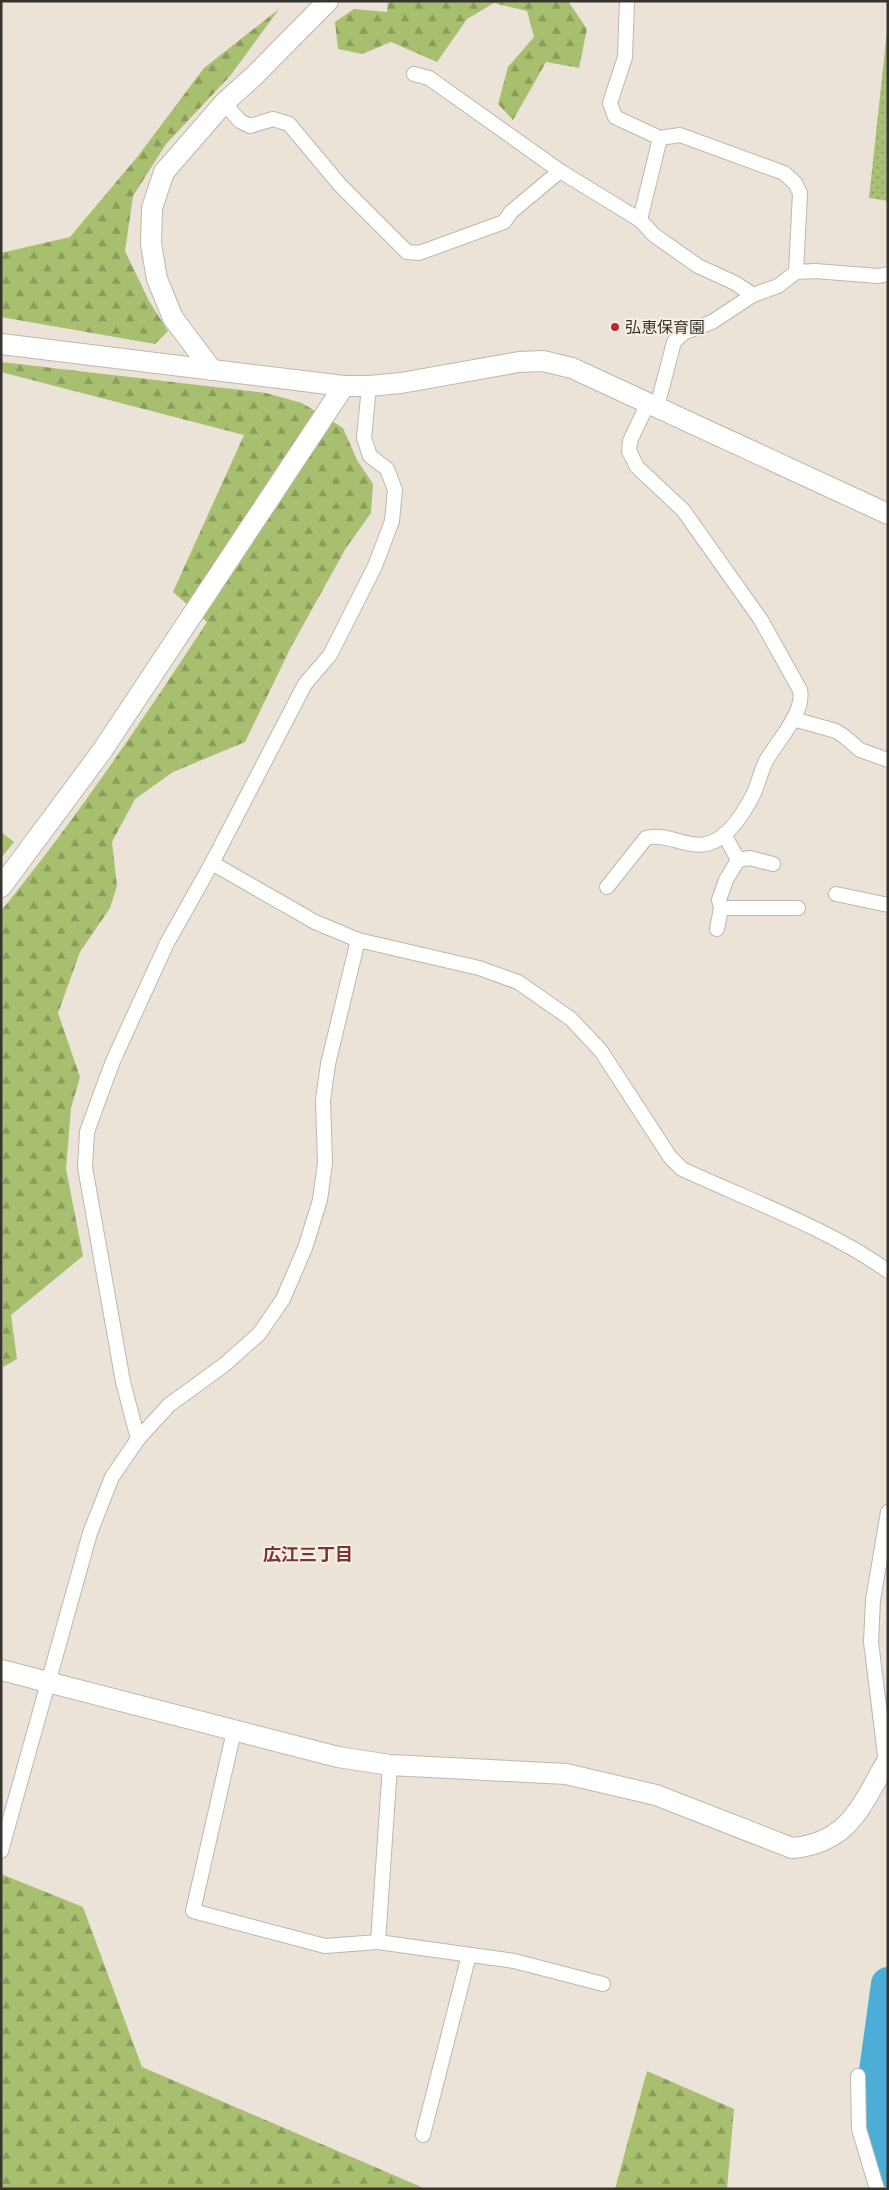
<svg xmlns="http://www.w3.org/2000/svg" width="889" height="2190" font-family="Overpass,'Noto Sans JP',sans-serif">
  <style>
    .forest { fill: url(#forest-firs) }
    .park { fill: url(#park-dots) }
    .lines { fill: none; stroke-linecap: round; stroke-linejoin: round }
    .river { stroke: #4caed7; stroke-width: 34 }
    .street-casing { stroke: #beb7ac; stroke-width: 16 }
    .secondary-casing { stroke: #beb7ac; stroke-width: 22 }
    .street { stroke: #fff; stroke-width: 14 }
    .secondary { stroke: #fff; stroke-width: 20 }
    .poi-dot { fill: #ba2a34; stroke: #f8f0e5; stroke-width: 2 }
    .labels { text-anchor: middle; stroke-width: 4; stroke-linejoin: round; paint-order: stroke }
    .poi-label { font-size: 16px; fill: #373430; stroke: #f8f0e5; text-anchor: start }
    .neighbourhood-label { font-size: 18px; font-weight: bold; fill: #7b3433; stroke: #f8f0e5 }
  </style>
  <defs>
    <pattern id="forest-firs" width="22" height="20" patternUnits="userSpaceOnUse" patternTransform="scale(1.25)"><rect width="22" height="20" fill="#a7bf6f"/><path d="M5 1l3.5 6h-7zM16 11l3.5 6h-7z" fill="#899c5c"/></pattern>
    <pattern id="park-dots" width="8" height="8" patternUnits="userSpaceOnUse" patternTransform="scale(1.25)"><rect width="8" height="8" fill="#a8bf76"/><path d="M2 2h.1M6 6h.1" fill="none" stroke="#8a9c61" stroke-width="1.8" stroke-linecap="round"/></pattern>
  </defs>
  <rect width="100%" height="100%" fill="#ebe3d7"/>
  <!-- forest -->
  <g class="forest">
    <path d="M388,1H568L587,29L579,68L546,62L513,120L498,104L508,67L534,37L527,11L494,3L467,19L437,62L391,42L362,54L338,49L335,22L354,9L387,12Z"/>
    <path d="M279,9L230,76L166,144L133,196L125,251L149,301L168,331L155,344L1,317V253L70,237L138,156L204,68Z"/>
    <path d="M1,362L266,393L302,403L343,428L357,460L373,484L371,513L346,548L291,647L245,742L173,772L135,799L112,842L117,886L110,908L80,952L58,1013L80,1077L71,1108L66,1169L83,1256L11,1315L17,1359L3,1367L1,911C76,819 142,721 207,622L173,592L244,435L1,372Z"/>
    <path d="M1,832L14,842L1,858Z"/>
    <path d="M1,1874L83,1907L142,2067L426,2189H1Z"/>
    <path d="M647,2071L734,2109L727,2189H615Z"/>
  </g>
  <!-- park -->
  <path class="park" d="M888,22V201L869,198Z"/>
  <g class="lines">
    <!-- river -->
    <path class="river" d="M888,1984L873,2093V2129L888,2170"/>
    <!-- street casing -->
    <g class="street-casing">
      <g id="street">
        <path d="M627,1L625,57L610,103L615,117L660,138L680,135L784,173L795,183L800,193L796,272"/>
        <path d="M414,74L429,78L560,171L640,220L654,235L698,266L735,283L753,295"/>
        <path d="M224,103L240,121L250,126L273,119L289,124L340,185L407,252L419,253L504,222L511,212L560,171"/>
        <path d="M640,220L660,138"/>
        <path d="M657,407L674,342L683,333L712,322L753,295L778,286L796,272L815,271L878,276L888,274"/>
        <path d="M793,719L836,731L845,737L860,750L888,760"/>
        <path d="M724,834L738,860"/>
        <path d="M212,863L315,922L358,940L479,968L518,982L571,1019L601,1051L670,1157L682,1169C749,1200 829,1229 888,1271"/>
        <path d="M607,887L646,838C667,832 689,850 710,843C730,836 745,811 754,793C759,782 761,770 766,761C777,741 805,713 800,690L761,620L683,510L637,467L629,451L630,441L648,403"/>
        <path d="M836,894L888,905"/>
        <path d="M721,908H798"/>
        <path d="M717,929L721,908L719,900L726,880L738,860L750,858L773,864"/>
        <path d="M138,1439L123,1382L85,1167L87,1132L100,1096L113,1061L167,943L212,863L305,684L330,655L375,566L392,521L395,490L387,469L370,456L364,438L369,386"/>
        <path d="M888,1512L873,1600L871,1642L886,1763L888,1764"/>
        <path d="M234,1731L193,1911L325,1946L378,1942L514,1961L603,1984"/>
        <path d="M1,1851L90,1533L112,1477L138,1439L169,1405L224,1365L259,1334L283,1299L305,1248L320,1200L325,1163L323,1100L328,1064L358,940"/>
        <path d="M378,1942L390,1765"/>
        <path d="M858,2076L859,2129L877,2189"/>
        <path d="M423,2135L469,1955"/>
      </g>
    </g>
    <!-- secondary casing -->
    <g class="secondary-casing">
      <g id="secondary">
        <path d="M1,344L344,386H369L401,383L519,362L543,361L572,368L888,514"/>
        <path d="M212,370L173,318L157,279L151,244L152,208L164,172L224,103L254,76L328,1"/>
        <path d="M1,887L102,751L344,386"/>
        <path d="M1,1670L338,1757L390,1765L566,1774L656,1795L792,1848C848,1843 861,1807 886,1763"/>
      </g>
    </g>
    <!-- street -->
    <use href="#street" class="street"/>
    <!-- secondary -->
    <use href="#secondary" class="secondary"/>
  </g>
  <!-- markers -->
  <circle class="poi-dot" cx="615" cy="327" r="5"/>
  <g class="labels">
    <!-- poi labels -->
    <g class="poi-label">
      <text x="625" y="333">弘恵保育園</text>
    </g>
    <!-- neighbourhood labels -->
    <g class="neighbourhood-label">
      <text x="308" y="1561">広江三丁目</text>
    </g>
  </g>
  <!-- border -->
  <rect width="889" height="2190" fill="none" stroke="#373430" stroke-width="5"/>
</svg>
